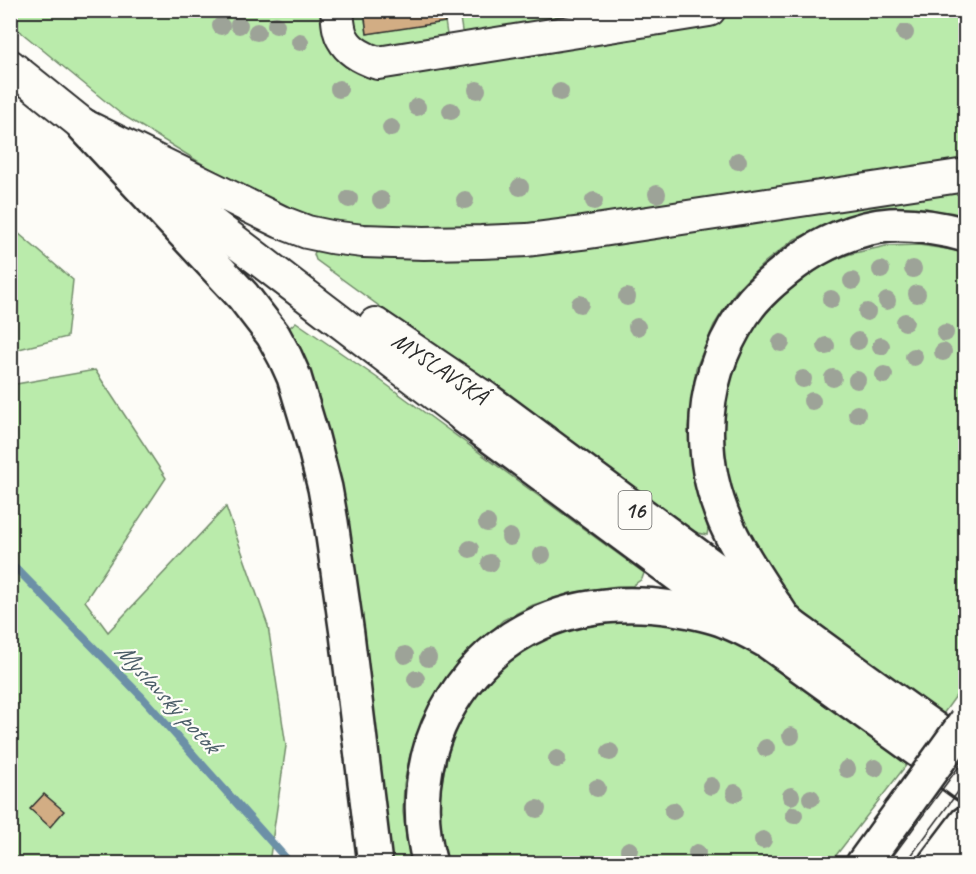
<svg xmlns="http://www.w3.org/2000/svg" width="976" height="874" font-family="Caveat,sans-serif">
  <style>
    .green { fill: #baebab; stroke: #728b6b; stroke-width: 1.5 }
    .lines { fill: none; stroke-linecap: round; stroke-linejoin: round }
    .stream { stroke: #6c90a7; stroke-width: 8 }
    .building { fill: #d2ad84; stroke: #2b2b2b; stroke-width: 1.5 }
    .minor-casing { stroke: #2b2b2b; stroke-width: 36 }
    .highway-casing { stroke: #2b2b2b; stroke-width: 38 }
    .minor { stroke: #fdfcf7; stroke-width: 32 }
    .highway { stroke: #fdfcf7; stroke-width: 33 }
    .tram { stroke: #2b2b2b; stroke-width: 1.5 }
    .highway-bridge-casing { stroke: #2b2b2b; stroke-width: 38; stroke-linecap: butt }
    .highway-bridge { stroke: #fdfcf7; stroke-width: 33 }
    .tree { fill: #9da398 }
    .labels { text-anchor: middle; stroke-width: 4.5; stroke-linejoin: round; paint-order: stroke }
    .shield { fill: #fdfcf7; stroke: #6a6a68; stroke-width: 1.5 }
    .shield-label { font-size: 22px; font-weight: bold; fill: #2b2b2b }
    .street-label { font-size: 24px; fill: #2b2b2b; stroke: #fdfcf7 }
    .water-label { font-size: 26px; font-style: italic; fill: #4c5e69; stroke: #fdfcf7 }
  </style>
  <rect width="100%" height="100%" fill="#fdfcf7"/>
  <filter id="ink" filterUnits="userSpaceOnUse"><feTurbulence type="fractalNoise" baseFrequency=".0167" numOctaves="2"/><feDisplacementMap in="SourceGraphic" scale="12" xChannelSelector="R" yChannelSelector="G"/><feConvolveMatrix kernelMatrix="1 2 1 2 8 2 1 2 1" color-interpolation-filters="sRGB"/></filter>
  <g filter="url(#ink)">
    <!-- green -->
    <g class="green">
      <path d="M11,10L334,11L358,54L711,11H965V164L594,221L410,231L308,220L230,181L121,114L11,24Z"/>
      <path d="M345,11H364L367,34L445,21L449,48L362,50Z"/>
      <path d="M459,11H665L464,44Z"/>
      <path d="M965,187V217L926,208L885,211L838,221L795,239L765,262L736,291L714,325L696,368L688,427L693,479L708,529L707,535L698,533L684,526L592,461L316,260L314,254L316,250Z"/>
      <path d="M11,227L73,280L67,337L11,351Z"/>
      <path d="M919,245L953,250L965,254L966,682L943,714L792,604L758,556L735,504L728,474L723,433L725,396L739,354L757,318L775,300L802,278L827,263L850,254L886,246Z"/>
      <path d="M296,322L376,377L644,573L642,579L632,586H617L570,593L533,605L503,620L454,668L435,696L410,755L404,784L403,812L407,843L412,863H390L304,369L289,328Z"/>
      <path d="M95,370L166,478L85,601L108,632L226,507L268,626L286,746L269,863L11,864V385Z"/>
      <path d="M653,620L706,627L771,660L908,763L830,863L449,864C435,824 437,795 448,755C467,690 510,647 575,627C600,620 627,621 653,620Z"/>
    </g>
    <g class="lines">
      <!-- stream -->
      <path class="stream" d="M10,562L140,695L291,864"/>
    </g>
    <!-- building -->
    <g class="building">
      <path d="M364,10H444L445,22L367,34Z"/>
      <path d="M44,794L64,811L50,827L30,809Z"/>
    </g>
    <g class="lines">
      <!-- minor casing -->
      <g class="minor-casing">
        <g id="minor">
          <path d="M337,10C338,19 338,31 343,39C350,52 365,59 378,63L709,10"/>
          <path d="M10,66L102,140"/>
          <path d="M87,127L281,222L307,232L331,237L363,241L424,243L481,242L527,240L582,233L966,175"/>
          <path d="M139,168L465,417"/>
          <path d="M375,324L483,397"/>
        </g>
      </g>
      <!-- highway casing -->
      <g class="highway-casing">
        <g id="highway">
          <path d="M84,126L243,296L273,335L285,357L294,377L312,437L325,488L331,522L347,634L375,864"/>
          <path d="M966,235C940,228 916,224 890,225C857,227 820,244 794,264C776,278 756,294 743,314C694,387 696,475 739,549C750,568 761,585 773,603C778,609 781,616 786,621C791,626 798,631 804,635C815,643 826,651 837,659C880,690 923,721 966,752"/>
          <path d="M483,397L769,609"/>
          <path d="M465,417L732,615"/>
          <path d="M430,864C416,813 421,759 445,713C492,626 577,594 673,608C691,611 709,614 726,621C740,626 754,634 767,641L966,785"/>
          <path d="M863,864L900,813"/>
          <path d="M935,864L966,823"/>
        </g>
      </g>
      <!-- minor -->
      <use href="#minor" class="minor"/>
      <!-- highway -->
      <use href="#highway" class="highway"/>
      <!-- tram -->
      <g class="tram">
        <path d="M887,864L966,757"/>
        <path d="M905,864L966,781"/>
      </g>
      <!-- highway-bridge casing -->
      <g class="highway-bridge-casing">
        <path id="highway-bridge" d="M900,813L966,722"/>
      </g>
      <!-- highway-bridge -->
      <use href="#highway-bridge" class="highway-bridge"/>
    </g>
    <!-- trees -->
    <g class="tree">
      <circle cx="239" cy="25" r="9"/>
      <circle cx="276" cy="25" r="9"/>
      <circle cx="221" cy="26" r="9"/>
      <circle cx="257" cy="32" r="9"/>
      <circle cx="905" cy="33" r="9"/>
      <circle cx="300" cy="42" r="9"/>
      <circle cx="339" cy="89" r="9"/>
      <circle cx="477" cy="90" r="9"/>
      <circle cx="560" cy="92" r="9"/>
      <circle cx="417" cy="107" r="9"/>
      <circle cx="451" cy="111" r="9"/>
      <circle cx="391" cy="128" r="9"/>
      <circle cx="738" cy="161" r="9"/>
      <circle cx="520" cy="187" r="9"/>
      <circle cx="657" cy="194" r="9"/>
      <circle cx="349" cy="199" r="9"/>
      <circle cx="381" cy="200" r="9"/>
      <circle cx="465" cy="200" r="9"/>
      <circle cx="594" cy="201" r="9"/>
      <circle cx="913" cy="269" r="9"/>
      <circle cx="881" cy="270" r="9"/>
      <circle cx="852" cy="281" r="9"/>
      <circle cx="917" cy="294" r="9"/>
      <circle cx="627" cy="297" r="9"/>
      <circle cx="831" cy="299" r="9"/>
      <circle cx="887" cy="301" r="9"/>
      <circle cx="580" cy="304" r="9"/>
      <circle cx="867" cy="312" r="9"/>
      <circle cx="905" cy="322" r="9"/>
      <circle cx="637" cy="327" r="9"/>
      <circle cx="945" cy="333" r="9"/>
      <circle cx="858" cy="341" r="9"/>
      <circle cx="781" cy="343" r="9"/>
      <circle cx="826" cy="346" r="9"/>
      <circle cx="881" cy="346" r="9"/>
      <circle cx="943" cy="352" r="9"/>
      <circle cx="914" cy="357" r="9"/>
      <circle cx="884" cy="375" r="9"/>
      <circle cx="833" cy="378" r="9"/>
      <circle cx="803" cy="379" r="9"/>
      <circle cx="857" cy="380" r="9"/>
      <circle cx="812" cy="401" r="9"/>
      <circle cx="857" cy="414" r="9"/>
      <circle cx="487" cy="523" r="9"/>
      <circle cx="510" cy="537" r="9"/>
      <circle cx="470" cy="549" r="9"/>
      <circle cx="542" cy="555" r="9"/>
      <circle cx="490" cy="563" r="9"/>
      <circle cx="405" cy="655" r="9"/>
      <circle cx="428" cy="658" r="9"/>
      <circle cx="416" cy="679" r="9"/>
      <circle cx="791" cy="736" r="9"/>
      <circle cx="766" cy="748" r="9"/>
      <circle cx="610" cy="752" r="9"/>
      <circle cx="557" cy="759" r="9"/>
      <circle cx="875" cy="768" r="9"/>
      <circle cx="847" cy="769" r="9"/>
      <circle cx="711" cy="786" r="9"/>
      <circle cx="597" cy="788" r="9"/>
      <circle cx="735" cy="793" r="9"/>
      <circle cx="791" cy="796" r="9"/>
      <circle cx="811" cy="798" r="9"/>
      <circle cx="537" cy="809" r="9"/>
      <circle cx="673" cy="811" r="9"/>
      <circle cx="794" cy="815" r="9"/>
      <circle cx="763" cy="840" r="9"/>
      <circle cx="629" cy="850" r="9"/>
      <circle cx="697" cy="853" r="9"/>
    </g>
  </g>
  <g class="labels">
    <!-- shield labels -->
    <rect class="shield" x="618.5" y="491" width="33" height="38" rx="4.5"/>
    <g class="shield-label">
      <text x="635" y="518">16</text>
    </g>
    <!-- street labels -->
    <g class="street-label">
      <text transform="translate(440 368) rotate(34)" y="8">MYSLAVSKÁ</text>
    </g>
    <!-- water labels -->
    <g class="water-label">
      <text transform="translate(168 697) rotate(47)" y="9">Myslavský potok</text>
    </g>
  </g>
  <!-- margin -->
  <rect width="976" height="874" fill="none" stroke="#fdfcf7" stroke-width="36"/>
  <rect x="18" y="18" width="940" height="838" fill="none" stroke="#2b2b2b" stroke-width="2" filter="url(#ink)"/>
</svg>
